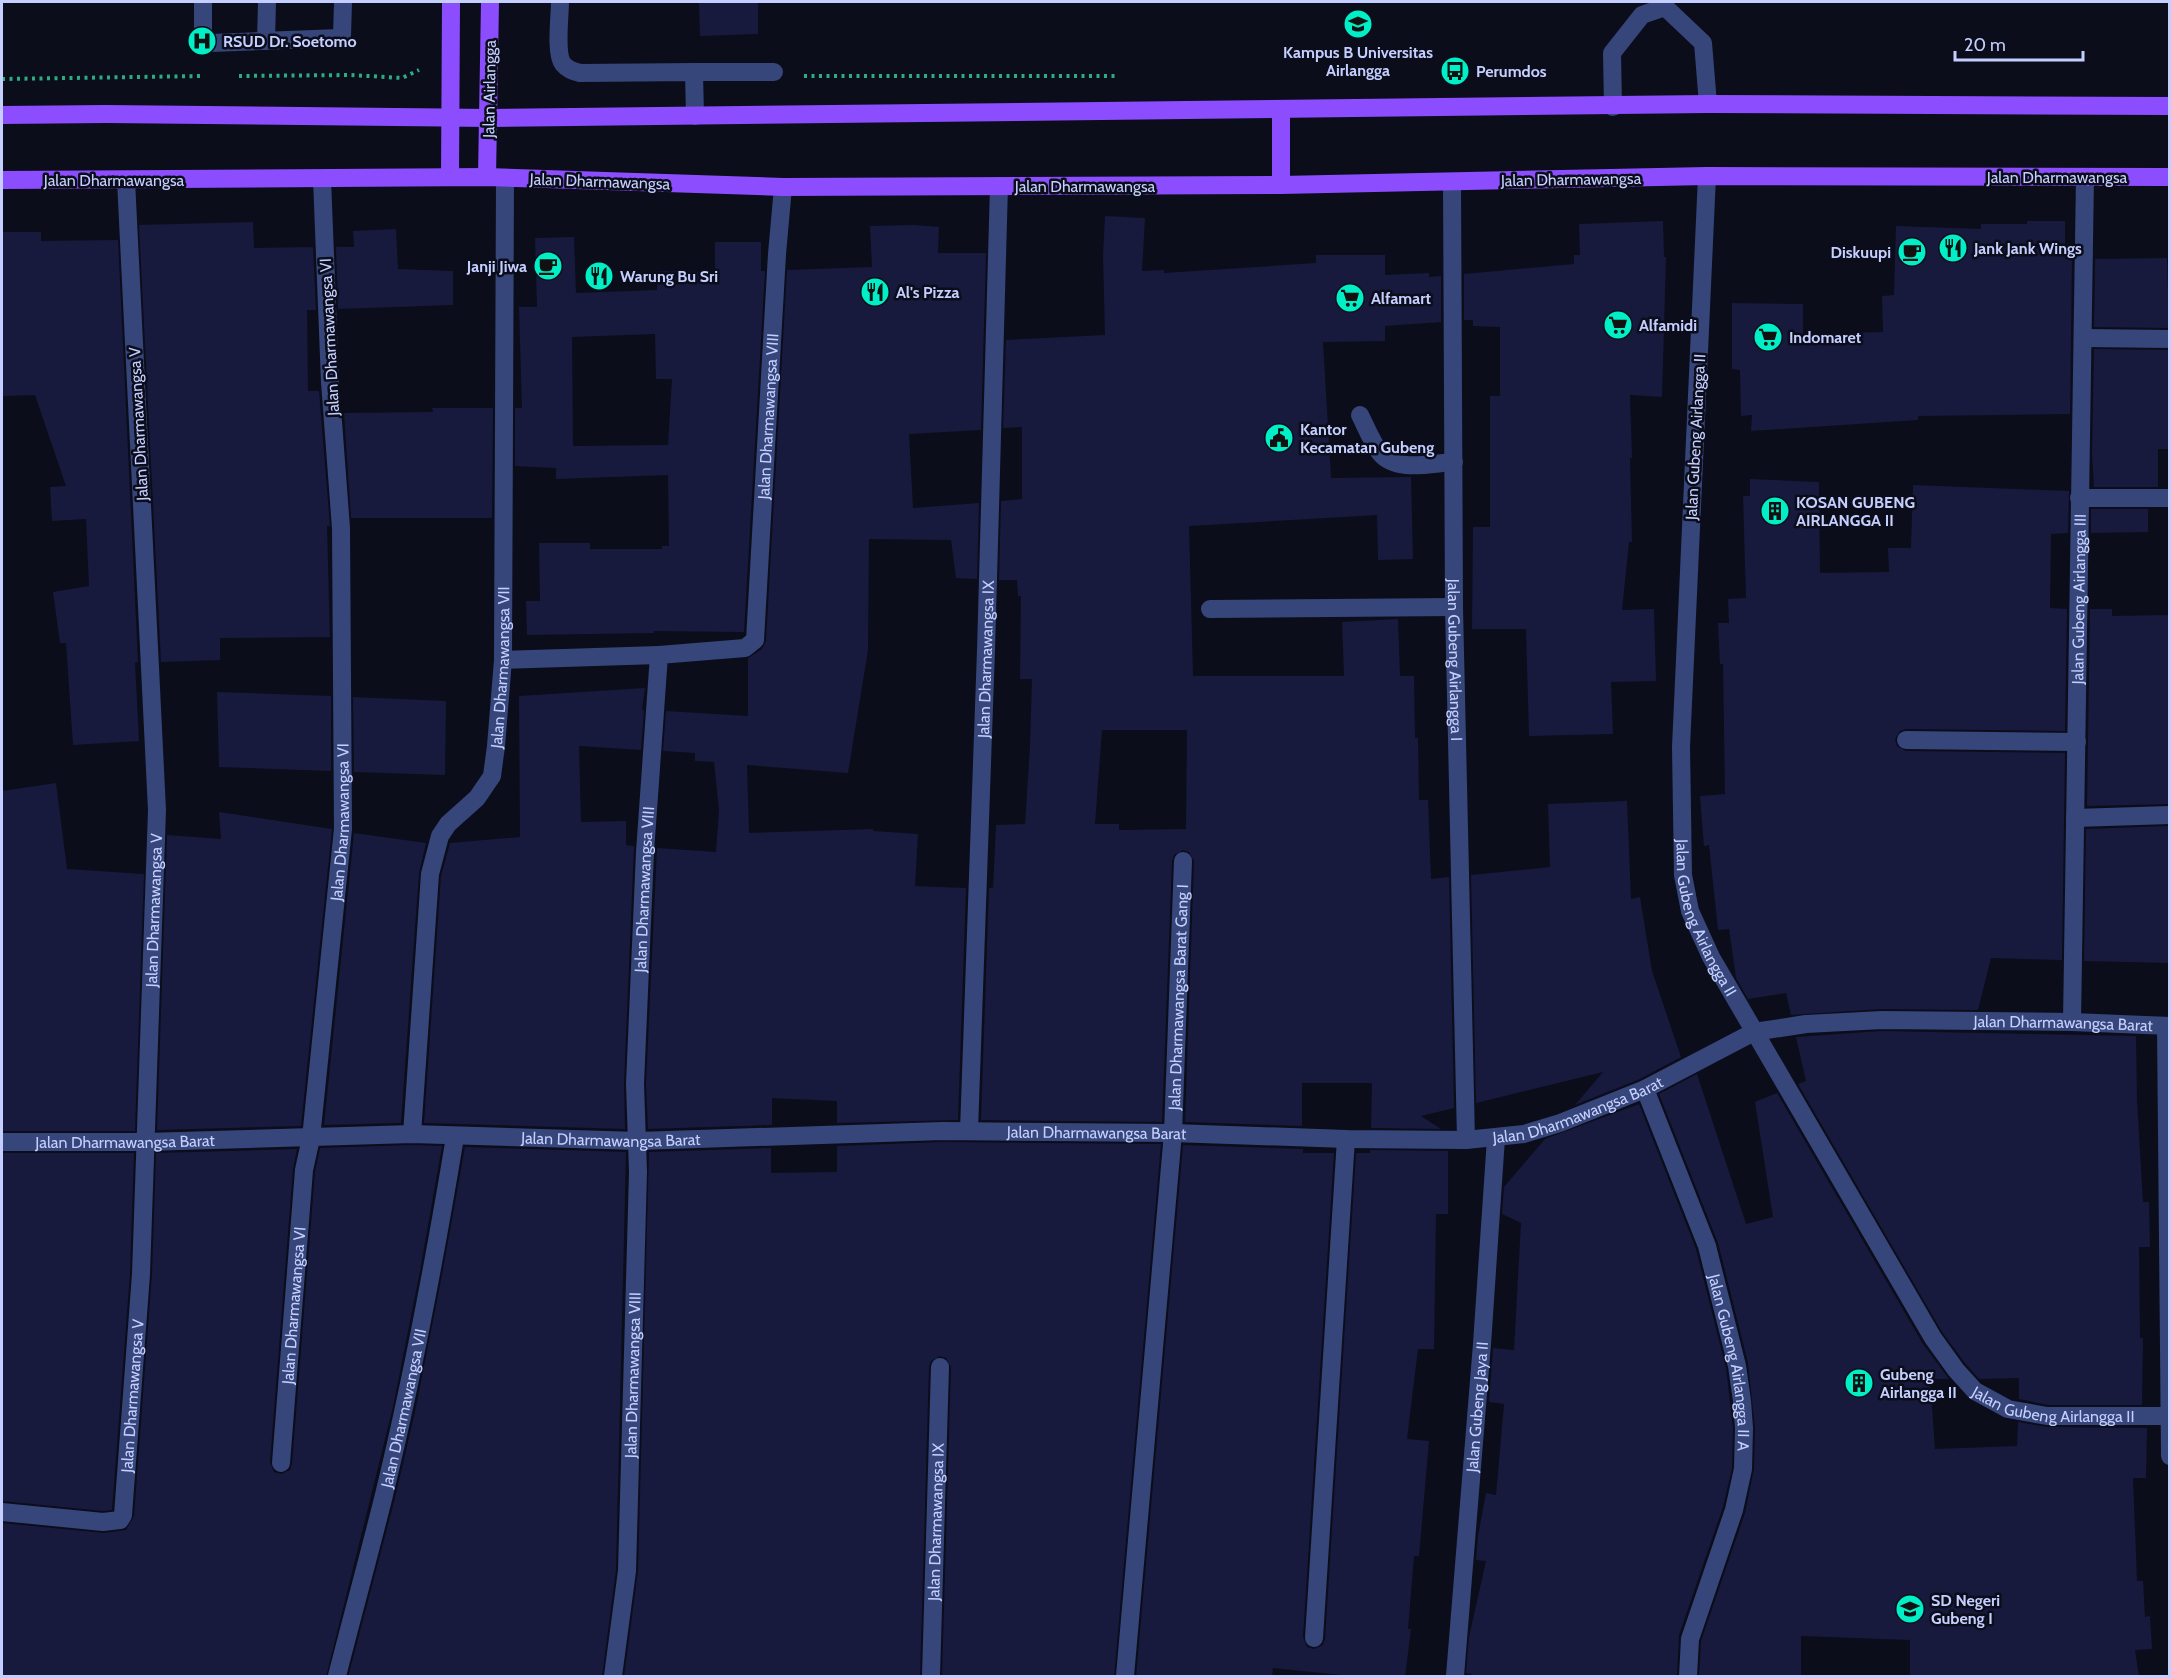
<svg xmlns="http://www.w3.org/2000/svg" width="2171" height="1678" font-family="Cabin,sans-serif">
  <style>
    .building { fill: #171a3c; fill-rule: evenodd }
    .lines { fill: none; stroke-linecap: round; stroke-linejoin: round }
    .path { stroke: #2dab81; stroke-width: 4; stroke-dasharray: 3 4.5; stroke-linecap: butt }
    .minor { stroke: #36467a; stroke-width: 18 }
    .major { stroke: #8c4dfe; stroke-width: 18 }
    .labels { text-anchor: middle; stroke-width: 5; stroke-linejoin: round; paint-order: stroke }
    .poi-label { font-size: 16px; font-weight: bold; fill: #c5cfff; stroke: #0b0d1b; text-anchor: start }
    .street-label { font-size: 16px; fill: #c5cfff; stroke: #0b0d1b }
  </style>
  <rect width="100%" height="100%" fill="#0b0d1b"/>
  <!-- building -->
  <g class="building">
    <path d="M699,2H758V34L700,36Z"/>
    <path d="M1105,216L1145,218L1142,271L1164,270V273L1316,263V255H1385V275L1429,273V277L1441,276V322L1385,326V341L1323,342L1331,478L1411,477L1413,559L1378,560L1377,515L1189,526L1193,676H1344L1342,622L1398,619L1400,676H1414L1415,738H1418L1419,800H1428L1431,879L1449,877L1454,1108L1421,1116L1441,1129L1371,1128L1372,1083H1302V1126L1185,1122L1194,861L1189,852L1183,850L1174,855L1172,861L1162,1122L981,1120L989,888H993L996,825L1025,824L1030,746L1032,679H1020L1021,596H1018L1017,580H999L1001,501L1022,499V427L1003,428L1006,340L1105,335L1103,256ZM1102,730H1187L1186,829L1119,830V824H1095Z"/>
    <path d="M1663,221L1664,257H1666L1662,397L1630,395L1632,458H1630L1632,542H1629L1622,610L1654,609L1656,681L1611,682L1613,734L1529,736L1526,629H1472L1473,527H1490V396H1500V327L1473,326V320H1464V274L1574,264V255H1580L1579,224Z"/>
    <path d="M2027,221H2065V259H2072L2070,414L1918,416V420L1751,431L1752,415L1741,416L1740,370L1732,369V303L1803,304V334L1883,332L1882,296L1894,295L1896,226L1981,229V224H2027Z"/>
    <path d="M253,222L254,248L313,247L316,310H307L308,391H319L330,526H327L330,637L220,638V660L161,662L139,225Z"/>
    <path d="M913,225L939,227L938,253H986L981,430L909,434L913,508L979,503L977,579L956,578L951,540L869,539L868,650L848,773L747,765L749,833L873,829V831L918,834L915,886L966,888L958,1120L837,1123V1101L772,1098V1125L648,1129L646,1084L657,848L716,852L719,810L714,762L695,761V753L663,751L666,711L748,716V658L762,649L766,641L787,270L872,267L870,226Z"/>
    <path d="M396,229L398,269L453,271V305L338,309L336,247H354L353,231Z"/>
    <path d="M2,232H41V241L118,240L138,662L135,663L139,741L73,745L66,643H60L53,592L89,586L86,519L52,521L50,487L66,486L35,395L2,396Z"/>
    <path d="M574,237L576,293L657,290V271L715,272V242H761V271H765L744,632L654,631V633L527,635L526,601H540L539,543H590V549H662V546H669L668,475L556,479V468L515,466V408H522L519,307H537L535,238ZM655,334L656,379H672L668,445L573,446L572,337Z"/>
    <path d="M2167,258L2169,328L2094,327L2095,259Z"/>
    <path d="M2094,349L2169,350V449H2158V487H2094L2092,454Z"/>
    <path d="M432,408H493L492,518H351L344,413L433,412Z"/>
    <path d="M1750,479L1819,482L1820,573L1889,572L1888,548H1911L1913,485L2069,491L2068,533L2051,534L2050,608L2067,609L2065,731L1906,729L1900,731L1895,739L1897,746L1906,751L2065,753L2062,960L1991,958L1978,1010L1881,1009L1791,1015L1786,993L1748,999L1736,978L1729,929L1718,930L1709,845L1704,846L1700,796L1725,794L1723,664H1720L1718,623H1729L1728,599L1746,598L1743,496H1750Z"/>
    <path d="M2091,509H2148V532L2091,533Z"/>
    <path d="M2090,609H2112V616L2169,615V804L2087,806Z"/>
    <path d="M645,688L642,710H644L641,750L579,746L581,822L626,821V845L634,846L624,1084L625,1129L424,1123L441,876L450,843L520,837L519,696Z"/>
    <path d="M217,692L331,696V771L219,767Z"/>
    <path d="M353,697L446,701L445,775L354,772Z"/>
    <path d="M56,783L67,869L144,874L135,1131H2V791Z"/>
    <path d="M1627,801L1631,899L1640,897L1652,971L1681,1057L1640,1079L1575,1105L1603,1072L1476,1103L1471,875L1550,867L1548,804Z"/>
    <path d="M219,812L332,829L301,1126L157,1130L167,835L221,839Z"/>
    <path d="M2169,826V963L2084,961L2086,829Z"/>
    <path d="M354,833L426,843L419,873L401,1123L324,1125Z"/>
    <path d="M1882,1031L2136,1036L2137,1101L2143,1202H2149L2150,1247H2139L2140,1338H2143L2142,1405H2048L2019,1399V1378L1979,1379L1965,1363L1942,1332L1798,1084L1806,1081L1796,1037Z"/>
    <path d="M1697,1074L1746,1224L1773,1217L1755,1102L1777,1093L1923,1344L1949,1379H1930L1935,1449L2017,1446L2018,1422L2047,1427L2147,1428L2146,1478H2133L2137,1581H2143L2145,1617L2150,1616L2152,1649L2135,1650L2139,1677H1910V1640L1801,1636V1677H1699L1701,1641L1745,1513L1754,1469L1755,1428L1748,1363L1718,1243L1659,1094Z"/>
    <path d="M1639,1104L1696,1249L1726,1368L1733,1428L1732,1468L1723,1507L1679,1635L1677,1677H1482L1466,1673L1469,1637L1486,1561L1476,1560L1478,1536L1486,1493L1496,1495L1504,1404L1489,1402L1493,1348L1514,1350L1521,1223L1502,1214L1504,1187L1545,1139Z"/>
    <path d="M942,1142L1161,1144L1114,1677H942L951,1367L946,1358L940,1356L931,1361L929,1367L920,1677H624L638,1571L649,1152L771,1148V1173L837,1172V1146Z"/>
    <path d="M412,1145L442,1146L420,1271L393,1407L326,1677H2V1523L104,1533L126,1530L134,1516L152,1274L156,1153L297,1149L293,1169L270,1462L274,1472L281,1474L290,1470L292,1464L315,1172L320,1148Z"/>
    <path d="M1183,1145L1303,1149V1153H1334L1303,1637L1307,1647L1314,1649L1323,1645L1325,1639L1356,1153H1370V1150L1448,1151V1214H1436L1434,1349H1418L1407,1439L1429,1441L1419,1556H1414L1408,1629H1411L1405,1677H1361L1273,1668L1272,1677H1136Z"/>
    <path d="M465,1147L626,1152L616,1570L602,1677H348L394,1502L415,1412L442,1275Z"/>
    <path d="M2,1153H134L130,1273L112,1510L103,1511L2,1501Z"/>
  </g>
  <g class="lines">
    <!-- path -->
    <g class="path">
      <path d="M239,76L351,75L402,78L419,70"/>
      <path d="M804,76H1118"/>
      <path d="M2,79L204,76"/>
    </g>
    <!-- minor -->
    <g class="minor">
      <path d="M203,2V38L206,42L211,43L340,38L342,36L343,2"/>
      <path d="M560,2C560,16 555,54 563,64C568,70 573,71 580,73L694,72L695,116"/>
      <path d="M1665,2V7L1703,43L1708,104"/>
      <path d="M266,41L267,2"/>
      <path d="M694,72H774"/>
      <path d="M1613,107L1612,53L1642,15L1665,7"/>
      <path id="s1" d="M1707,176L1681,747L1683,875L1690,911L1711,957L1933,1338L1956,1370L1975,1391L2008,1409L2047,1416H2169"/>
      <path id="s2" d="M1452,182L1454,607L1466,1140"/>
      <path d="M2084,338L2170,339"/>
      <path d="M1360,415C1366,427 1372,442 1380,453C1396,473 1432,463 1454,462"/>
      <path d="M2079,498H2170"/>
      <path d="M1210,609L1454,607"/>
      <path d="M503,660L659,655"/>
      <path d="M1906,740L2077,742"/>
      <path d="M2075,818L2170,815"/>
      <path id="s3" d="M2072,1022L2085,177"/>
      <path d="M2166,1026L2170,1456"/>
      <path id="s4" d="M1645,1089L1707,1246L1737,1366L1742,1401L1744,1428L1743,1469L1734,1510L1690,1639L1688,1676"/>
      <path id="s5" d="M969,1131L986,650L999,186"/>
      <path id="s6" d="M412,1134L430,874L440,836L448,824L477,798L492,776L496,746L503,660L505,178"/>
      <path id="s7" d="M2,1142H146L412,1134L638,1141L942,1131L1173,1133L1346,1139L1466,1140L1524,1134L1560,1123L1645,1089L1754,1032L1806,1024L1882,1020L2072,1022L2170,1026"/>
      <path id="s8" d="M281,1463L304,1170L311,1138L343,829L341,528L330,382L322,179"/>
      <path id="s9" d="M2,1512L103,1522L120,1520L123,1515L141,1274L157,810L126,180"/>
      <path d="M1314,1638L1346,1139"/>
      <path id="s10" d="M337,1676C352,1617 368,1559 383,1499C412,1380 435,1258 455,1137"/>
      <path id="s11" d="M613,1676L627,1571L638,1172L635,1084L645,852L659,655L745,648L755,640L777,254L783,187"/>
      <path id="s12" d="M931,1676L940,1367"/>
      <path id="s13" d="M1125,1676L1173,1133L1183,861"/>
      <path id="s14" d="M1455,1676L1482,1344L1496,1138"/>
    </g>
    <!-- major -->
    <g class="major">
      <path d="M2,115L106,114L490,118L1708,104L2170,106"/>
      <path d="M450,177L451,2"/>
      <path d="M487,177L490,2"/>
      <path d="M2,180L487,177L783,187L1281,185L1707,176L2170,177"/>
      <path d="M1281,185V109"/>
    </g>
  </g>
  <!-- icons -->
  <defs>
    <g id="university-disc" transform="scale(1.5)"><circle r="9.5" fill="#01efc6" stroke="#0b0d1b"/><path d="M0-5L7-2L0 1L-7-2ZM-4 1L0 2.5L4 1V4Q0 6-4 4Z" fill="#111"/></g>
    <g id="hospital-disc" transform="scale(1.5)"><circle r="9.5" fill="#01efc6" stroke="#0b0d1b"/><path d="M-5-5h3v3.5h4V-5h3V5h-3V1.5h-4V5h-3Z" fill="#111"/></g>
    <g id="bus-disc" transform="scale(1.5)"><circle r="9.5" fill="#01efc6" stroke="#0b0d1b"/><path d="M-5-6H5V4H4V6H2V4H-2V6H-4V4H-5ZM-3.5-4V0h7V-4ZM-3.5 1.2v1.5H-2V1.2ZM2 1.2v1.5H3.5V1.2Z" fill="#111"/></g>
    <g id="restaurant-disc" transform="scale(1.5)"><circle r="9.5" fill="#01efc6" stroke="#0b0d1b"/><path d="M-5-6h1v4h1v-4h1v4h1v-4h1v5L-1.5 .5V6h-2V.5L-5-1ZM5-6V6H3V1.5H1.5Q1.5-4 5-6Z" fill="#111"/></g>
    <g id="cafe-disc" transform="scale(1.5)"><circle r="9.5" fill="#01efc6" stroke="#0b0d1b"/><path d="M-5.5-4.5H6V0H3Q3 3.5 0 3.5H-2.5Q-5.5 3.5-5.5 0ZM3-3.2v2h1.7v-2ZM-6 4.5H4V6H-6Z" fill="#111"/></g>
    <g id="supermarket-disc" transform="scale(1.5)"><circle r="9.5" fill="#01efc6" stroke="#0b0d1b"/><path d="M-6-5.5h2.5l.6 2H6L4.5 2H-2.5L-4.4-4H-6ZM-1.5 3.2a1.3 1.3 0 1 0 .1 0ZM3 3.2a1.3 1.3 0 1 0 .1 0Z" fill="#111"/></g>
    <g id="civic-disc" transform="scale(1.5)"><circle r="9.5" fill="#01efc6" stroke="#0b0d1b"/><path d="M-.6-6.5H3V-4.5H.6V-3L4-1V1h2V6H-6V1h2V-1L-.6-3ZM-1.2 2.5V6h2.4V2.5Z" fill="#111"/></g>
    <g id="building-disc" transform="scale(1.5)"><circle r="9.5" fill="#01efc6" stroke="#0b0d1b"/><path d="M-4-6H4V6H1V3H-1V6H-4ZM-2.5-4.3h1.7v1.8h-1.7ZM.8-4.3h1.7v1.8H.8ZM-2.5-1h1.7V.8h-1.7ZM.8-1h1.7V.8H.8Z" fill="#111"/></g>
    <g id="school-disc" transform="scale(1.5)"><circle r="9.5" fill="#01efc6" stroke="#0b0d1b"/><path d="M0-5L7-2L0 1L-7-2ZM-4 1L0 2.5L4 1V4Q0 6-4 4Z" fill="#111"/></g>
  </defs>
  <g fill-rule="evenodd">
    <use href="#university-disc" x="1358" y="24"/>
    <use href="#hospital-disc" x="202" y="41"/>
    <use href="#bus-disc" x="1455" y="71"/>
    <use href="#restaurant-disc" x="1953" y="248"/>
    <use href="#cafe-disc" x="1912" y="252"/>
    <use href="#cafe-disc" x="548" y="266"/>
    <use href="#restaurant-disc" x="599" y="276"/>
    <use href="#restaurant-disc" x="875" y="292"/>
    <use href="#supermarket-disc" x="1350" y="298"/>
    <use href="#supermarket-disc" x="1618" y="325"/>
    <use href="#supermarket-disc" x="1768" y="337"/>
    <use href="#civic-disc" x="1279" y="438"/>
    <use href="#building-disc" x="1775" y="511"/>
    <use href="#building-disc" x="1859" y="1383"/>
    <use href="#school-disc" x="1910" y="1609"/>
  </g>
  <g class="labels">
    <!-- poi labels -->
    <g class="poi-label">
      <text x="223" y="47">RSUD Dr. Soetomo</text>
      <text x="1358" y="58" text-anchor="middle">Kampus B Universitas<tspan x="1358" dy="18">Airlangga</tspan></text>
      <text x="1476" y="77">Perumdos</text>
      <text x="1974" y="254">Jank Jank Wings</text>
      <text x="1891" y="258" text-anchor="end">Diskuupi</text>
      <text x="527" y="272" text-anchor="end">Janji Jiwa</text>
      <text x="620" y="282">Warung Bu Sri</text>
      <text x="896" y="298">Al's Pizza</text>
      <text x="1371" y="304">Alfamart</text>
      <text x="1639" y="331">Alfamidi</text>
      <text x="1789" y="343">Indomaret</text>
      <text x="1300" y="435">Kantor<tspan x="1300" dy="18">Kecamatan Gubeng</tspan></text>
      <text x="1796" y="508">KOSAN GUBENG<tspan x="1796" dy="18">AIRLANGGA II</tspan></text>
      <text x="1880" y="1380">Gubeng<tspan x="1880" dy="18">Airlangga II</tspan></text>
      <text x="1931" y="1606">SD Negeri<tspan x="1931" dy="18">Gubeng I</tspan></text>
    </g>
    <!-- street labels -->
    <g class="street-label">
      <text transform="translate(489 89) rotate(-89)" y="6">Jalan Airlangga</text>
      <text x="2057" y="183">Jalan Dharmawangsa</text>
      <text transform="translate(1571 179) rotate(-1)" y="6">Jalan Dharmawangsa</text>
      <text x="114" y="186">Jalan Dharmawangsa</text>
      <text transform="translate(600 181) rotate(2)" y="6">Jalan Dharmawangsa</text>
      <text x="1085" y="192">Jalan Dharmawangsa</text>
      <text transform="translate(329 337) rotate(-93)" y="6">Jalan Dharmawangsa VI</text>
      <text dy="6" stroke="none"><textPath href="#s11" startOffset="1346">Jalan Dharmawangsa VIII</textPath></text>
      <text transform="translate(138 424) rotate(-93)" y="6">Jalan Dharmawangsa V</text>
      <text transform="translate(1695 437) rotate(-87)" y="6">Jalan Gubeng Airlangga II</text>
      <text dy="6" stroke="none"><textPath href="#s3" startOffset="423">Jalan Gubeng Airlangga III</textPath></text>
      <text dy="6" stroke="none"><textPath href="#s5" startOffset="472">Jalan Dharmawangsa IX</textPath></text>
      <text dy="6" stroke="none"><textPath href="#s2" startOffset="478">Jalan Gubeng Airlangga I</textPath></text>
      <text dy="6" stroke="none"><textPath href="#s6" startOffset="489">Jalan Dharmawangsa VII</textPath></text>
      <text dy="6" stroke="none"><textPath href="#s8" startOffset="644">Jalan Dharmawangsa VI</textPath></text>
      <text dy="6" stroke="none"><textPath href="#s11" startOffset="788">Jalan Dharmawangsa VIII</textPath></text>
      <text dy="6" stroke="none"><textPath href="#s9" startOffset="730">Jalan Dharmawangsa V</textPath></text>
      <text dy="6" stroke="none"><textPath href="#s1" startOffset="747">Jalan Gubeng Airlangga II</textPath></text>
      <text dy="6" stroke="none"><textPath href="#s13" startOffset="681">Jalan Dharmawangsa Barat Gang I</textPath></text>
      <text dy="6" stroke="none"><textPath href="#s7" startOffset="2085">Jalan Dharmawangsa Barat</textPath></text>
      <text dy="6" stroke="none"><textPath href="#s7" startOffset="1581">Jalan Dharmawangsa Barat</textPath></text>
      <text dy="6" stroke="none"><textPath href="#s7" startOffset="1095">Jalan Dharmawangsa Barat</textPath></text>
      <text dy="6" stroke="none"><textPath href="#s7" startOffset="609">Jalan Dharmawangsa Barat</textPath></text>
      <text dy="6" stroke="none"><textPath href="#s7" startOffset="123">Jalan Dharmawangsa Barat</textPath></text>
      <text dy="6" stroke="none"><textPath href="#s8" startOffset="158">Jalan Dharmawangsa VI</textPath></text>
      <text dy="6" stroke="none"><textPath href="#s4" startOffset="288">Jalan Gubeng Airlangga II A</textPath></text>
      <text dy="6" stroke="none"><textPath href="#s11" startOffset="302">Jalan Dharmawangsa VIII</textPath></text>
      <text dy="6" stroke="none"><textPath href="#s9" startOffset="244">Jalan Dharmawangsa V</textPath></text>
      <text dy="6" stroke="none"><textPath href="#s1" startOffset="1377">Jalan Gubeng Airlangga II</textPath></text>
      <text dy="6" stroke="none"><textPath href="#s10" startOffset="276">Jalan Dharmawangsa VII</textPath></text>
      <text dy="6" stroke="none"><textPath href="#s14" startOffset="270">Jalan Gubeng Jaya II</textPath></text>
      <text dy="6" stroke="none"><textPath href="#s12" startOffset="154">Jalan Dharmawangsa IX</textPath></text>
    </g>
  </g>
  <!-- border -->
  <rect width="2171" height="1678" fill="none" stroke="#c5cfff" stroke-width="6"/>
  <!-- scale -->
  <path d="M1955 51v9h128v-9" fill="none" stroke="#c5cfff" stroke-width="3"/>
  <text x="1964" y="51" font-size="18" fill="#c5cfff" stroke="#0b0d1b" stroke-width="4.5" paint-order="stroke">20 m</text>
</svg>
